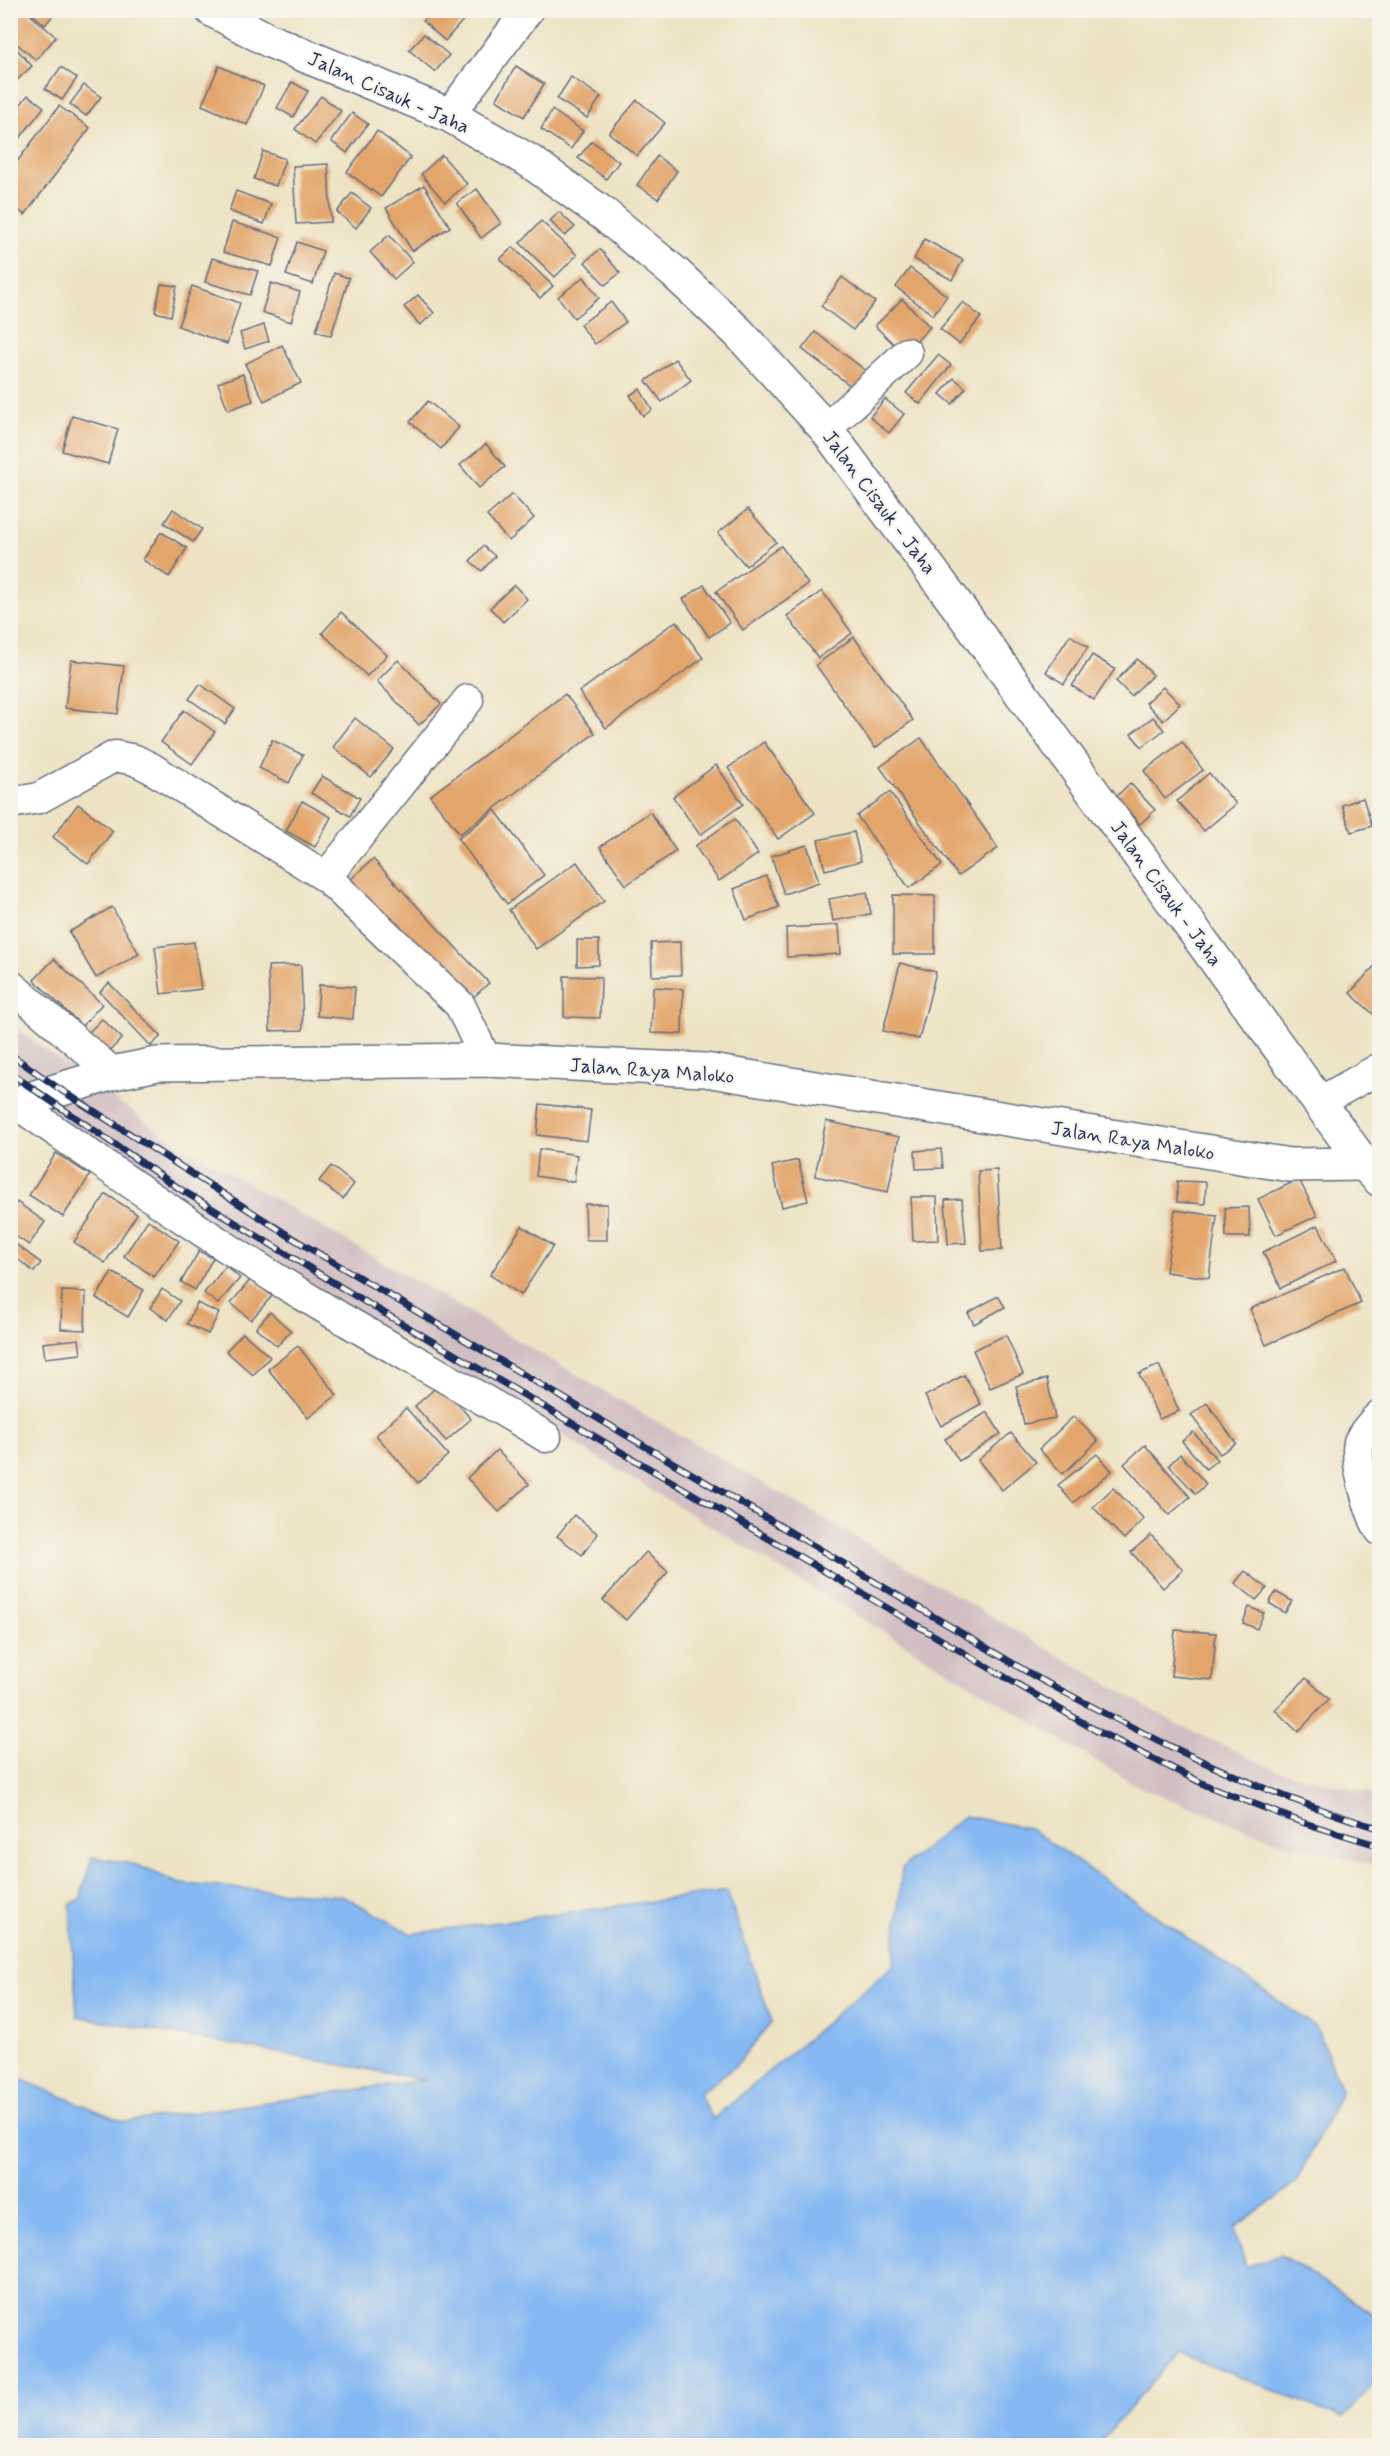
<svg xmlns="http://www.w3.org/2000/svg" width="1390" height="2456" font-family="Mynerve,sans-serif">
  <style>
    .industrial { fill: #d2bec2 }
    .water { fill: #86b9f3; stroke: #5074a8; stroke-width: 1.5 }
    .building { fill: #e3a56b }
    .lines { fill: none; stroke-linecap: round; stroke-linejoin: round }
    .street-casing { stroke: #646e82; stroke-width: 33 }
    .secondary-casing { stroke: #646e82; stroke-width: 36 }
    .primary-casing { stroke: #646e82; stroke-width: 36 }
    .street { stroke: #fff; stroke-width: 30 }
    .secondary { stroke: #fff; stroke-width: 33 }
    .primary { stroke: #fff; stroke-width: 33 }
    .rail-casing { stroke: #1b2f5e; stroke-width: 7 }
    .rail { stroke: #f7f3e8; stroke-width: 4.5; stroke-dasharray: 14; stroke-linecap: butt }
    .labels { text-anchor: middle; stroke-width: 4.5; stroke-linejoin: round; paint-order: stroke }
    .street-label { font-size: 20px; fill: #1b2f5e; stroke: #f7f3e8 }
  </style>
  <rect width="100%" height="100%" fill="#f7f3e8"/>
  <filter id="ink" filterUnits="userSpaceOnUse"><feTurbulence type="fractalNoise" baseFrequency=".0167" numOctaves="2"/><feDisplacementMap in="SourceGraphic" scale="12" xChannelSelector="R" yChannelSelector="G"/><feConvolveMatrix kernelMatrix="1 2 1 2 8 2 1 2 1" color-interpolation-filters="sRGB"/></filter>
  <filter id="wash" filterUnits="userSpaceOnUse"><feTurbulence type="fractalNoise" baseFrequency=".008" numOctaves="4" result="noise"/><feDisplacementMap in="SourceGraphic" scale="24" xChannelSelector="R" yChannelSelector="G"/><feGaussianBlur stdDeviation="1.35" result="paint"/><feColorMatrix in="noise" values="0 0 0 0 0 0 0 0 0 0 0 0 0 0 0 0 0 1.4 0 .05"/><feComposite in="paint" operator="in"/></filter>
  <g filter="url(#wash)">
    <rect width="100%" height="100%" fill="#ede3c4"/>
    <!-- industrial -->
    <path class="industrial" d="M11,1025L166,1136L1175,1723L1278,1771L1379,1795V1867L1277,1841L1139,1787L132,1174L11,1090Z"/>
    <!-- water -->
    <path class="water" d="M964,1816L1029,1828L1316,2027L1342,2090L1296,2183L1234,2228L1246,2267L1281,2255L1379,2317L1378,2378L1343,2418L1178,2353L1097,2445H11V2084L18,2078L124,2122L425,2080L77,2016L70,1905L80,1899L92,1857L137,1865L180,1884L344,1896L411,1934L727,1891L772,2022L736,2065L699,2094L713,2119L893,1966L902,1868Z"/>
    <g id="blocks">
      <!-- building -->
      <g class="building">
        <path d="M12,10H25L56,37L36,60L10,38Z"/>
        <path d="M28,10H57L45,25Z"/>
        <path d="M432,10H472L445,41L423,21Z"/>
        <path d="M424,34L449,55L435,72L409,50Z"/>
        <path d="M14,46L32,66L15,82L10,77V50Z"/>
        <path d="M219,66L264,86L247,125L202,105Z"/>
        <path d="M516,66L544,84L524,117L496,100Z"/>
        <path d="M61,67L77,78L62,100L45,89Z"/>
        <path d="M571,77L601,97L587,118L557,99Z"/>
        <path d="M292,82L308,91L293,117L277,108Z"/>
        <path d="M84,85L101,97L86,116L70,104Z"/>
        <path d="M28,95L44,107L10,151V118Z"/>
        <path d="M321,96L341,111L315,144L295,129Z"/>
        <path d="M637,100L665,123L637,156L609,133Z"/>
        <path d="M59,106L90,128L25,215L10,204V171Z"/>
        <path d="M552,110L583,131L571,149L541,129Z"/>
        <path d="M352,113L368,124L347,153L331,141Z"/>
        <path d="M377,131L411,157L381,197L347,172Z"/>
        <path d="M592,141L619,162L606,179L578,158Z"/>
        <path d="M263,151L285,159L276,186L254,179Z"/>
        <path d="M442,155L467,184L445,202L421,174Z"/>
        <path d="M657,156L677,171L658,199L637,185Z"/>
        <path d="M328,164L331,222L296,224L293,166Z"/>
        <path d="M424,185L450,227L412,251L386,208Z"/>
        <path d="M477,189L501,223L481,238L457,203Z"/>
        <path d="M236,191L271,204L264,224L229,211Z"/>
        <path d="M352,193L371,208L356,228L337,212Z"/>
        <path d="M559,212L575,227L565,236L550,221Z"/>
        <path d="M541,221L577,255L555,277L520,243Z"/>
        <path d="M232,222L281,237L272,266L223,252Z"/>
        <path d="M389,235L413,262L394,279L370,252Z"/>
        <path d="M924,239L963,260L952,280L914,259Z"/>
        <path d="M297,242L323,251L313,284L286,275Z"/>
        <path d="M513,247L553,286L540,298L500,259Z"/>
        <path d="M600,249L620,273L605,285L585,262Z"/>
        <path d="M212,258L258,271L250,295L205,282Z"/>
        <path d="M910,268L947,296L933,315L896,287Z"/>
        <path d="M334,273L349,278L331,336L316,331Z"/>
        <path d="M584,277L599,298L574,318L558,297Z"/>
        <path d="M842,277L875,302L853,330L821,306Z"/>
        <path d="M271,283L300,292L291,322L262,312Z"/>
        <path d="M161,284L177,286L171,316L155,312Z"/>
        <path d="M192,286L240,303L227,344L178,326Z"/>
        <path d="M418,295L434,313L420,325L404,307Z"/>
        <path d="M902,299L930,327L904,354L875,326Z"/>
        <path d="M611,302L626,322L595,344L580,325Z"/>
        <path d="M963,302L981,317L959,344L940,329Z"/>
        <path d="M264,325L269,341L245,349L240,333Z"/>
        <path d="M815,332L873,376L860,393L802,349Z"/>
        <path d="M282,345L301,383L264,401L245,364Z"/>
        <path d="M938,355L951,365L920,404L906,393Z"/>
        <path d="M675,359L691,380L662,402L646,381Z"/>
        <path d="M243,374L253,401L228,410L218,383Z"/>
        <path d="M954,378L966,388L952,404L940,394Z"/>
        <path d="M640,389L652,410L643,416L630,395Z"/>
        <path d="M885,399L904,414L889,433L870,417Z"/>
        <path d="M428,401L459,427L441,449L410,422Z"/>
        <path d="M72,416L118,429L108,464L62,451Z"/>
        <path d="M486,444L505,467L479,488L460,465Z"/>
        <path d="M512,494L534,518L509,541L487,516Z"/>
        <path d="M173,509L202,529L193,542L164,523Z"/>
        <path d="M748,509L776,542L746,566L718,533Z"/>
        <path d="M161,532L187,548L169,577L143,560Z"/>
        <path d="M483,546L495,556L482,571L470,561Z"/>
        <path d="M781,546L808,584L743,630L716,592Z"/>
        <path d="M514,585L527,599L503,622L490,608Z"/>
        <path d="M704,585L730,623L709,637L683,599Z"/>
        <path d="M822,591L852,633L818,658L787,616Z"/>
        <path d="M341,612L387,655L367,676L322,633Z"/>
        <path d="M676,621L703,658L606,728L579,692Z"/>
        <path d="M1070,635L1088,647L1064,684L1046,672Z"/>
        <path d="M854,637L913,720L875,748L816,665Z"/>
        <path d="M1092,655L1115,669L1094,700L1072,686Z"/>
        <path d="M1137,659L1153,675L1131,696L1116,681Z"/>
        <path d="M71,660L124,666L118,714L65,708Z"/>
        <path d="M398,660L441,704L419,725L377,681Z"/>
        <path d="M200,684L235,709L225,724L189,699Z"/>
        <path d="M1163,687L1180,704L1163,721L1146,703Z"/>
        <path d="M565,694L595,733L460,834L430,796Z"/>
        <path d="M184,710L215,732L192,764L161,742Z"/>
        <path d="M1153,717L1164,730L1142,747L1131,734Z"/>
        <path d="M355,718L394,749L371,777L333,747Z"/>
        <path d="M921,738L998,848L958,876L880,767Z"/>
        <path d="M272,740L303,755L289,783L259,768Z"/>
        <path d="M764,742L815,813L778,839L728,768Z"/>
        <path d="M1182,742L1203,770L1165,799L1144,771Z"/>
        <path d="M716,765L743,804L700,835L673,797Z"/>
        <path d="M1209,773L1236,804L1204,831L1177,801Z"/>
        <path d="M322,776L360,798L350,816L311,793Z"/>
        <path d="M1130,783L1155,810L1140,824L1116,797Z"/>
        <path d="M890,792L942,865L909,888L857,816Z"/>
        <path d="M1363,798L1372,826L1351,832L1342,805Z"/>
        <path d="M302,801L331,817L315,847L286,831Z"/>
        <path d="M78,804L113,831L88,864L53,837Z"/>
        <path d="M495,810L544,875L507,904L458,839Z"/>
        <path d="M650,812L676,851L626,885L600,847Z"/>
        <path d="M735,819L758,854L719,881L695,846Z"/>
        <path d="M854,832L861,861L825,870L818,840Z"/>
        <path d="M807,845L819,882L784,894L771,856Z"/>
        <path d="M373,859L489,983L466,1004L350,880Z"/>
        <path d="M577,862L604,901L536,949L509,910Z"/>
        <path d="M766,876L779,907L746,920L734,889Z"/>
        <path d="M867,892L871,914L833,921L829,899Z"/>
        <path d="M893,895L935,896V954H893Z"/>
        <path d="M112,907L139,954L96,978L69,932Z"/>
        <path d="M839,925L841,954L787,957L786,928Z"/>
        <path d="M577,940H599V965L577,966Z"/>
        <path d="M194,942L201,989L161,994L155,947Z"/>
        <path d="M680,942L681,975L652,976L651,943Z"/>
        <path d="M54,959L102,1004L82,1026L34,980Z"/>
        <path d="M1380,960V1007L1373,1014L1350,993Z"/>
        <path d="M900,963L936,972L919,1039L883,1031Z"/>
        <path d="M301,965L303,1030L270,1031L268,966Z"/>
        <path d="M564,976L601,977L600,1018L564,1017Z"/>
        <path d="M109,983L161,1036L151,1046L100,992Z"/>
        <path d="M319,985L355,987L353,1019L317,1016Z"/>
        <path d="M653,987L683,989L682,1034L651,1033Z"/>
        <path d="M102,1019L122,1038L107,1054L86,1035Z"/>
        <path d="M540,1104L591,1110L587,1141L537,1135Z"/>
        <path d="M826,1121L899,1137L888,1192L815,1176Z"/>
        <path d="M539,1149L577,1155L574,1182L536,1176Z"/>
        <path d="M941,1149L943,1168L916,1169L915,1151Z"/>
        <path d="M56,1153L90,1175L63,1217L29,1195Z"/>
        <path d="M798,1160L808,1201L782,1207L772,1166Z"/>
        <path d="M331,1166L354,1184L343,1199L319,1181Z"/>
        <path d="M997,1170L1002,1250L982,1251L978,1171Z"/>
        <path d="M1299,1179L1317,1216L1276,1235L1258,1199Z"/>
        <path d="M1177,1181L1206,1182L1205,1204L1177,1202Z"/>
        <path d="M106,1194L137,1214L105,1263L74,1242Z"/>
        <path d="M911,1197H937L938,1240L913,1241Z"/>
        <path d="M962,1199L966,1243L948,1244L945,1200Z"/>
        <path d="M17,1202L45,1222L29,1245L10,1232V1211Z"/>
        <path d="M585,1204H607V1240H586Z"/>
        <path d="M1249,1207L1250,1237H1226L1225,1208Z"/>
        <path d="M1175,1210L1217,1216L1209,1278L1166,1272Z"/>
        <path d="M148,1220L179,1241L154,1277L124,1256Z"/>
        <path d="M1318,1225L1336,1261L1281,1288L1263,1252Z"/>
        <path d="M522,1226L553,1246L521,1295L490,1275Z"/>
        <path d="M10,1240L41,1263L34,1272L10,1253Z"/>
        <path d="M199,1251L213,1258L195,1290L181,1282Z"/>
        <path d="M226,1266L240,1278L218,1304L204,1293Z"/>
        <path d="M1345,1267L1361,1303L1266,1345L1250,1309Z"/>
        <path d="M112,1272L144,1290L128,1317L96,1298Z"/>
        <path d="M251,1279L272,1296L251,1320L231,1303Z"/>
        <path d="M162,1289L180,1301L168,1320L150,1308Z"/>
        <path d="M62,1291L86,1292L85,1330L61,1329Z"/>
        <path d="M998,1296L1005,1307L974,1324L968,1313Z"/>
        <path d="M197,1303L219,1313L208,1334L187,1324Z"/>
        <path d="M270,1312L291,1331L277,1346L256,1328Z"/>
        <path d="M243,1333L270,1357L253,1375L226,1351Z"/>
        <path d="M1006,1335L1023,1374L990,1388L973,1350Z"/>
        <path d="M79,1339L81,1354L45,1358L43,1343Z"/>
        <path d="M298,1346L337,1395L308,1418L268,1369Z"/>
        <path d="M1159,1365L1179,1411L1159,1419L1139,1374Z"/>
        <path d="M964,1375L981,1404L941,1426L925,1396Z"/>
        <path d="M1047,1379L1055,1418L1024,1424L1016,1386Z"/>
        <path d="M440,1384L471,1419L446,1441L415,1406Z"/>
        <path d="M1207,1403L1236,1443L1220,1454L1191,1415Z"/>
        <path d="M406,1408L448,1455L418,1483L376,1435Z"/>
        <path d="M987,1412L1001,1434L959,1461L945,1439Z"/>
        <path d="M1074,1416L1098,1441L1063,1474L1039,1449Z"/>
        <path d="M1193,1432L1217,1460L1206,1469L1182,1441Z"/>
        <path d="M1011,1433L1036,1462L1002,1490L978,1460Z"/>
        <path d="M1145,1445L1190,1497L1169,1515L1124,1464Z"/>
        <path d="M497,1450L529,1484L499,1512L467,1478Z"/>
        <path d="M1097,1454L1112,1471L1073,1503L1058,1485Z"/>
        <path d="M1180,1454L1206,1484L1196,1494L1169,1465Z"/>
        <path d="M1113,1488L1144,1519L1124,1539L1093,1507Z"/>
        <path d="M574,1515L598,1534L582,1555L557,1536Z"/>
        <path d="M1151,1535L1183,1570L1163,1588L1131,1552Z"/>
        <path d="M646,1552L668,1572L626,1620L603,1600Z"/>
        <path d="M1245,1571L1267,1588L1256,1600L1235,1583Z"/>
        <path d="M1276,1592L1292,1601L1285,1613L1269,1603Z"/>
        <path d="M1249,1607L1264,1613L1257,1629L1243,1623Z"/>
        <path d="M1175,1630L1216,1633L1212,1680L1171,1676Z"/>
        <path d="M1306,1678L1329,1699L1298,1732L1275,1710Z"/>
      </g>
    </g>
  </g>
  <g filter="url(#ink)">
    <use href="#blocks" fill-opacity="0" stroke="#646e82" stroke-width="1.5"/>
    <g class="lines">
      <!-- street casing -->
      <g class="street-casing">
        <g id="street">
          <path d="M449,115L528,10"/>
          <path d="M826,429L907,353"/>
          <path d="M10,798L16,802L39,798L115,756L135,760L151,768L326,877L460,1005L486,1060"/>
          <path d="M326,877L468,700"/>
          <path d="M10,985L113,1073"/>
          <path d="M1320,1102L1380,1068"/>
          <path d="M15,1103C111,1169 206,1237 306,1297C385,1345 467,1388 546,1437"/>
          <path d="M1380,1415C1373,1421 1362,1434 1359,1442C1354,1461 1370,1513 1380,1530"/>
        </g>
      </g>
      <!-- secondary casing -->
      <g class="secondary-casing">
        <path id="secondary" d="M10,1105L113,1073L157,1064L486,1060L705,1070L1290,1165L1364,1164"/>
      </g>
      <!-- primary casing -->
      <g class="primary-casing">
        <path id="primary" d="M212,10L270,41L449,115L531,162L605,215L675,273L738,332L826,429L956,604L1364,1164L1380,1180"/>
      </g>
      <!-- street -->
      <use href="#street" class="street"/>
      <!-- secondary -->
      <use href="#secondary" class="secondary"/>
      <!-- primary -->
      <use href="#primary" class="primary"/>
      <!-- rail casing -->
      <g class="rail-casing">
        <g id="rail">
          <path d="M10,1054L61,1090L294,1239L1036,1677C1126,1725 1217,1773 1314,1807C1336,1814 1357,1823 1380,1828"/>
          <path d="M10,1073L180,1189L367,1303L1097,1731L1208,1786L1301,1822L1380,1846"/>
        </g>
      </g>
      <!-- rail -->
      <use href="#rail" class="rail"/>
    </g>
  </g>
  <g class="labels">
    <!-- street labels -->
    <g class="street-label">
      <text transform="translate(389 92) rotate(24)" y="7">Jalan Cisauk - Jaha</text>
      <text transform="translate(880 502) rotate(53)" y="7">Jalan Cisauk - Jaha</text>
      <text transform="translate(1167 893) rotate(54)" y="7">Jalan Cisauk - Jaha</text>
      <text transform="translate(652 1070) rotate(4)" y="7">Jalan Raya Maloko</text>
      <text transform="translate(1133 1140) rotate(9)" y="7">Jalan Raya Maloko</text>
    </g>
  </g>
  <!-- margin -->
  <rect width="1390" height="2456" fill="none" stroke="#f7f3e8" stroke-width="36"/>
</svg>
